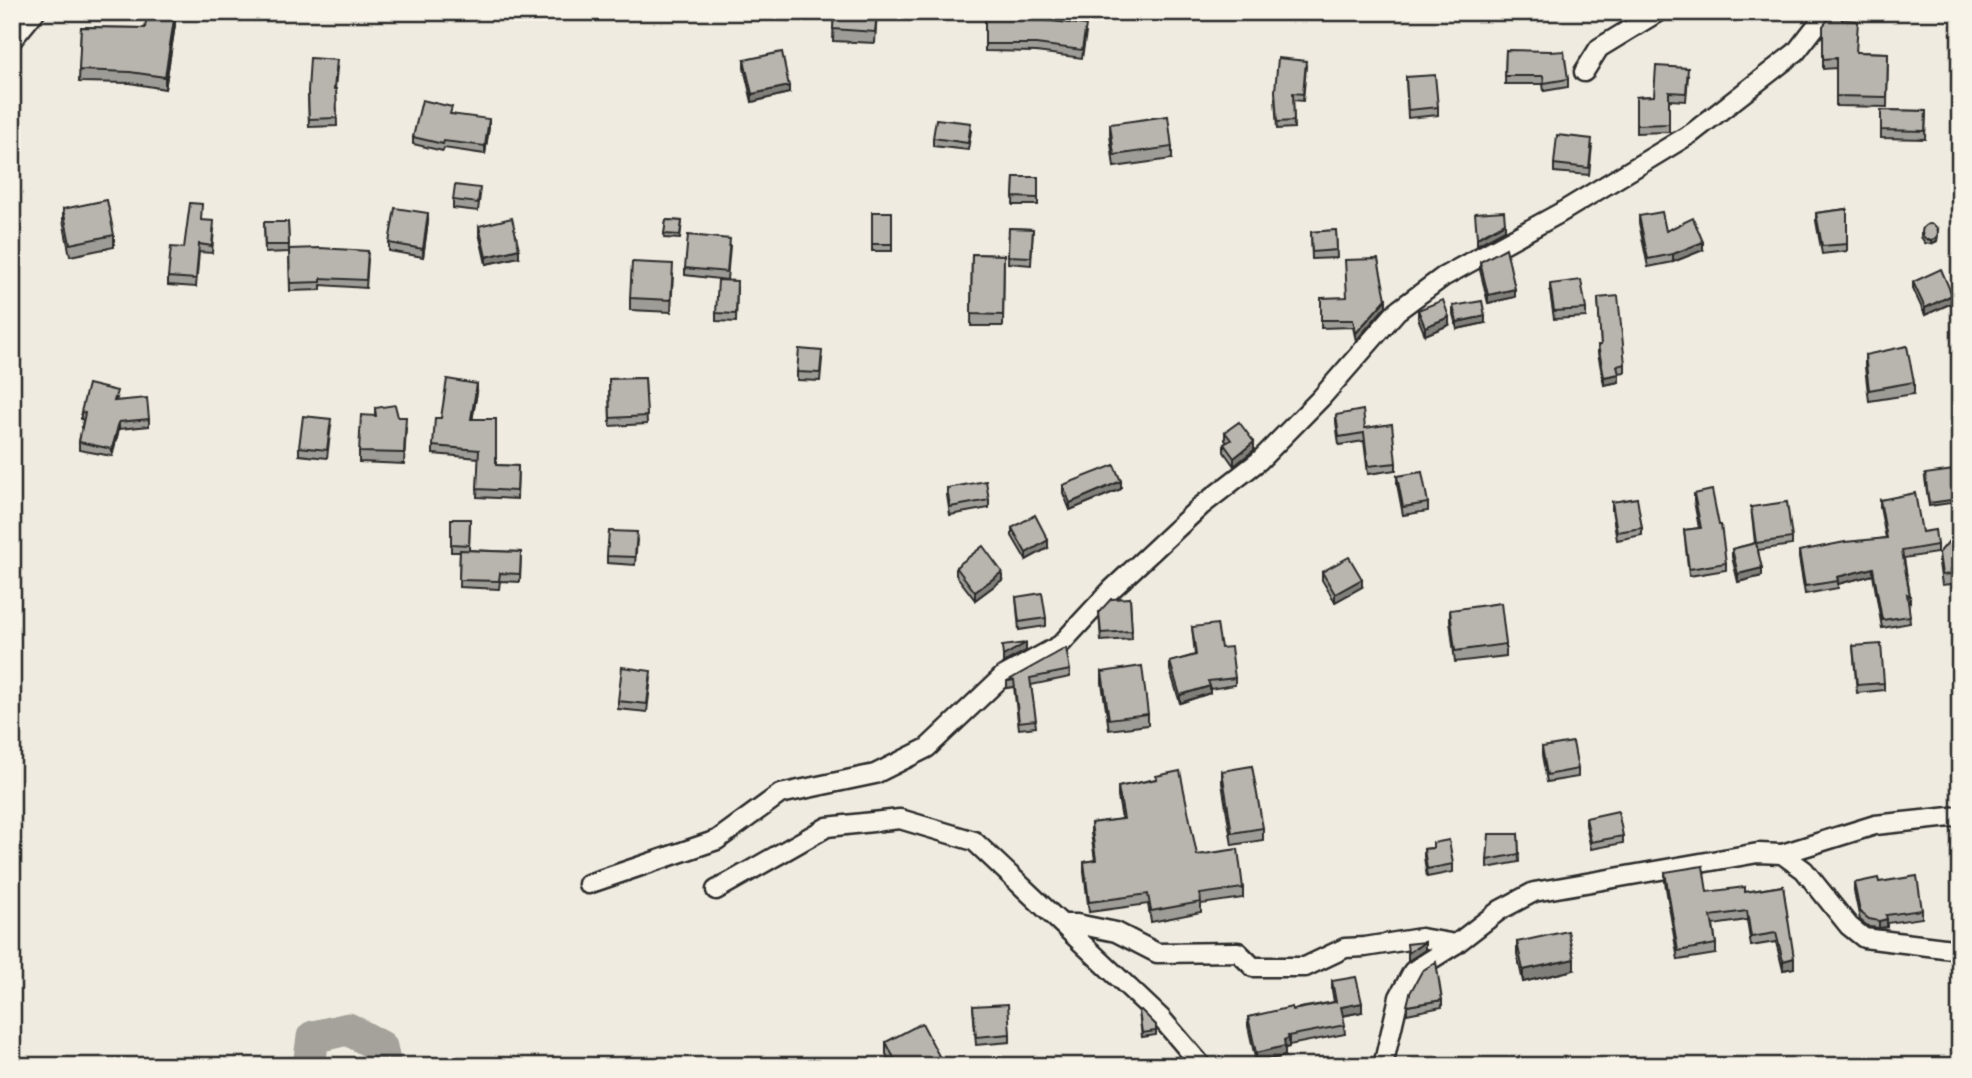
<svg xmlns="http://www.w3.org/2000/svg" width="1972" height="1078" font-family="Dekko,sans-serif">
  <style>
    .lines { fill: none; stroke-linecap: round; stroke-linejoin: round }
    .river { stroke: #a4a29a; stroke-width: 33 }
    .minor-casing { stroke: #2b2b2b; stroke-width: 23 }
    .minor { stroke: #f7f3e8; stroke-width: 18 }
    .wall { fill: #9e9c96; stroke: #2b2b2b; stroke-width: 2 }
    .shaded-wall { fill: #817f7a; stroke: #2b2b2b; stroke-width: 2 }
    .building { fill: #b8b5ae; stroke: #2b2b2b; stroke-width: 2 }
  </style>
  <rect width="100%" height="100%" fill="#efebe0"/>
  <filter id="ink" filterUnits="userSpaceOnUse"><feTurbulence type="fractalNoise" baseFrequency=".0143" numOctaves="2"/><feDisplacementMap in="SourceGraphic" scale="14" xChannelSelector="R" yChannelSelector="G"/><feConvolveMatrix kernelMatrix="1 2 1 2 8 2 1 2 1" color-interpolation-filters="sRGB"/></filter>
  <g filter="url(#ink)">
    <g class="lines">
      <!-- river -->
      <path class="river" d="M309,1066L313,1037L348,1029L381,1047L385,1066"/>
      <!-- minor casing -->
      <g class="minor-casing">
        <g id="minor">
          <path d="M12,40L35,12"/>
          <path d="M1584,72L1599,48L1658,12"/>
          <path d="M1782,854L1875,825L1960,816"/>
          <path d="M588,884L717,840L780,794L875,774L927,748L1002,677L1060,645L1111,590L1201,506L1259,461L1321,398L1397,311L1443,277L1560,213L1692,133L1796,52L1827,12"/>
          <path d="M716,890L827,827L900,819L974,841L1161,1018L1202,1066"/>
          <path d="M1062,924H1077L1116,932L1157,953L1238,952L1253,967H1305L1345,948L1365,947L1421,938L1456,944"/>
          <path d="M1383,1066L1399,997L1413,971L1456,944L1500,910L1534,892L1758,853L1782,854L1804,870L1849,926L1864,938L1960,950"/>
        </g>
      </g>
      <!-- minor -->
      <use href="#minor" class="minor"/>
    </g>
    <!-- wall -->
    <g class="wall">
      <path d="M781,12H805V21L781,20Z"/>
      <path d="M834,12H877L875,43L833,41Z"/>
      <path d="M928,12H974V18L928,19Z"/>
      <path d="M985,17L1086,33L1082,58L1036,52L985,51Z"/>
      <path d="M1842,20L1857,52L1888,53L1887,107L1836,106V68L1823,69V26Z"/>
      <path d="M175,25L165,89L130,83L79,82L81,27L145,28Z"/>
      <path d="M1506,50L1568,79V87L1544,91L1543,84H1505Z"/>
      <path d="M744,60L789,93L752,102L744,68Z"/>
      <path d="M1306,67L1303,101L1293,100L1294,128L1277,129L1275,98Z"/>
      <path d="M337,68L335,89H336L337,126L309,127L308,91Z"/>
      <path d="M1688,76L1686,101L1669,100V132L1636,133V97L1654,96Z"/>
      <path d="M1406,77L1438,107V115L1408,118Z"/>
      <path d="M1881,110L1926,111L1925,139L1881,138Z"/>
      <path d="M452,114L489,127L485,154L444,148L443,151L413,144V137Z"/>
      <path d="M1110,124L1172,147V159L1114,167L1110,135Z"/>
      <path d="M971,131L968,150L933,146V138Z"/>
      <path d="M1592,146L1589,175L1554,172V164Z"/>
      <path d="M1014,177H1038V205H1013Z"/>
      <path d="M480,195L478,211L453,208V200Z"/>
      <path d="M63,209L114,235V247L70,256L63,220Z"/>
      <path d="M1847,209V251L1822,254L1816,221V213Z"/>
      <rect x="872" y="212" width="20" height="39"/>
      <path d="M1639,216L1666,231L1703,250L1673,262L1648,267L1639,223Z"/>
      <path d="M201,220L214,229L212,253L199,252L196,287L168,285V277Z"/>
      <path d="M666,220L682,221L680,239L664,238Z"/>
      <path d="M428,221L423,257L389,251V243Z"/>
      <path d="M264,222H288L289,252L265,253Z"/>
      <path d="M479,226L519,257L486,264L479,233Z"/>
      <path d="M1009,228L1033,229L1031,265L1008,263Z"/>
      <path d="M1336,230L1337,258L1312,259L1311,232Z"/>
      <path d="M1921,233L1938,234L1937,241L1931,244L1925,243L1921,237Z"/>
      <path d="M730,246L727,280L685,275V268Z"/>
      <path d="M289,249L368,259L366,288L321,285V290L290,291Z"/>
      <path d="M972,254L1004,255L1003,326H971Z"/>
      <path d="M1480,262L1515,297L1488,303L1480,270Z"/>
      <path d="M673,275L671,312L630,310V298Z"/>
      <path d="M1913,282L1952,303L1925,315L1913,289Z"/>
      <path d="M1550,284L1586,309V317L1554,319L1550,292Z"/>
      <path d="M737,289L736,322L716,321V313Z"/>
      <path d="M1321,298L1386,306L1356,341L1353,327L1321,328Z"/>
      <path d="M1598,298L1625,364V372L1619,373V382L1604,385L1598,353V345H1601Z"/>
      <path d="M1453,306L1485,323L1457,329L1453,314Z"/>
      <path d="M1418,310L1449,325L1425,335L1418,318Z"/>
      <path d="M1865,355L1914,382V394L1869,401L1865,367Z"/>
      <path d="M822,359L820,381L797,380V372Z"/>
      <path d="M645,378L647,424L610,426L609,379Z"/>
      <path d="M477,392L472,419L496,465L518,466L517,499L477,497L479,458L433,454V446L441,418Z"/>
      <path d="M117,398L116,401L149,419V426L119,429L112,456L79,450V442L83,420L81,419V412Z"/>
      <path d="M375,408L398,417L406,428L404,464L359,462V452L375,416Z"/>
      <path d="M1336,415L1365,428L1396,463V470L1368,474L1364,441L1339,445L1336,422Z"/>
      <path d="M331,426L327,458L299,455V447Z"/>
      <path d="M1225,432L1254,450L1234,466L1224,452V444L1227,442L1225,440Z"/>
      <path d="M1397,476L1428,503V511L1403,515L1397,484Z"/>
      <path d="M1925,478L1958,499V502L1929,506Z"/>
      <path d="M1063,485L1121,489L1070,510L1063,493Z"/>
      <path d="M947,488L989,500V508L950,515L947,495Z"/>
      <path d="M1694,494L1726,563V570L1689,576L1684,530L1699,528L1694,501Z"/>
      <path d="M1880,500L1922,532L1937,545V553L1904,558L1910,596V603L1908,602L1910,623L1882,628L1873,575L1838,584V588L1805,594L1799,558V551L1886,538L1880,507Z"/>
      <path d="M1612,502L1642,528V535L1617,540L1612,510Z"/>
      <path d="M1751,507L1792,538V545L1758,550L1762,576L1738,582L1732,557V549L1755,543Z"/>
      <path d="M451,519H470L469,550L521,552L520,582L500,581L499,589L459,587L460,552H451Z"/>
      <path d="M1012,528L1048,548L1026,560L1012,536Z"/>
      <path d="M1960,530V583L1942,585L1939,563V553Z"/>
      <path d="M637,540L635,565L607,563V556Z"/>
      <path d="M956,567L1002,580L975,600L956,575Z"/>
      <path d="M1322,572L1362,587L1335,602L1322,580Z"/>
      <path d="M1016,597L1046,618V626L1019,630Z"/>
      <path d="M1130,598L1132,639L1101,641L1099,612Z"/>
      <path d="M1450,610L1506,644V656L1455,662L1450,621Z"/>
      <path d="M1192,627L1221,648L1235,678V685L1210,689V693L1180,703L1170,670V662L1195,655Z"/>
      <path d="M1853,646L1884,683V690L1857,693Z"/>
      <path d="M1070,670V677L1031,685L1036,727L1019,729L1014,687L1007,688V681Z"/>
      <path d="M1102,672L1148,714V725L1109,730L1102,683Z"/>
      <path d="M651,678L647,712L618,709V701Z"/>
      <path d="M1542,747L1578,769V777L1547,782L1542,755Z"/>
      <path d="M1222,771L1263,828V840L1232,845L1222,783Z"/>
      <path d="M1156,776L1197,855L1243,888V898L1201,904V912L1151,922L1148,904L1089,912L1084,872V862L1095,860L1091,833V823L1122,819L1118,797V787L1156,779Z"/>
      <path d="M1586,818L1623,836V843L1591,849L1586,825Z"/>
      <path d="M1518,834L1519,862L1487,868V860Z"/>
      <path d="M1433,843L1453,864V872L1427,877L1424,857V849L1433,848Z"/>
      <path d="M1665,872L1707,892H1745L1783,886L1794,968L1783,970L1776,942L1751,946L1747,920L1713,925L1716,944V954L1678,960L1665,882Z"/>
      <path d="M1879,882L1922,910V918L1887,923V927L1879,928L1869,927L1860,920L1854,891V883Z"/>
      <path d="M1517,942L1574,970L1523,982L1517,954Z"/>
      <path d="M1332,981L1362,1012L1343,1016L1345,1034L1289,1045V1047L1285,1048V1056L1256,1062L1248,1026V1017L1334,1002L1332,990Z"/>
      <path d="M1442,1000V1007L1407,1014V1006Z"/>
      <path d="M973,1006L1010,1034V1042L976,1045Z"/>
      <path d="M1139,1011L1156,1025V1035L1142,1037Z"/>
      <path d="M886,1042L940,1066H892L886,1054Z"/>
    </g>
    <!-- shaded-wall -->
    <g class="shaded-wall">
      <path d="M175,13V25L165,89V77Z"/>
      <path d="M789,86V93L752,102V94Z"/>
      <path d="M489,119V127L485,154V146Z"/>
      <path d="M428,213V221L423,257V249Z"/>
      <path d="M1505,223V230L1477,245V238Z"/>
      <path d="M1938,230L1937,241L1931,244V240Z"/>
      <path d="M1703,242V250L1673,262V254Z"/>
      <path d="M519,249V257L486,264V257Z"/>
      <path d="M1515,289V297L1488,303V295Z"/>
      <path d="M1952,295V303L1925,315V308Z"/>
      <path d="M1386,299V306L1356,341V333Z"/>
      <path d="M1485,316V323L1457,329V322Z"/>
      <path d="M1449,317V325L1425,335V327Z"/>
      <path d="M1619,374V382L1604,385V377Z"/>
      <path d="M477,384V392L471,427V419Z"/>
      <path d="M119,422V429L112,456V449Z"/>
      <path d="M1254,442V450L1234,466V458Z"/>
      <path d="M1121,481V489L1070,510V503Z"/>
      <path d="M1048,540V548L1026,560V553Z"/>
      <path d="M1762,568V576L1738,582V574Z"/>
      <path d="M1873,568V575L1838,584L1837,577Z"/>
      <path d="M1002,572V580L975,600V592Z"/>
      <path d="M1362,579V587L1335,602V594Z"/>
      <path d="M1026,643V651L1003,663V656Z"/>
      <path d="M1210,686V693L1180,703V695Z"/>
      <path d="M1887,919V927L1879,928V921Z"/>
      <path d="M1425,942V950L1408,961V953Z"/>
      <path d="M1794,958V968L1783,970V961Z"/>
      <path d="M1574,959V970L1523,982V970Z"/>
      <path d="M1362,1003V1012L1341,1016V1007Z"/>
      <path d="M1289,1038V1047L1285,1048V1056L1256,1062V1053Z"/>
      <path d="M940,1058V1066H925Z"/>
    </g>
    <!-- building -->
    <g class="building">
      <path d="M147,12L175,13L165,77L130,72L79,70L81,27L145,28Z"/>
      <path d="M834,12H877L875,32L833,29Z"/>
      <path d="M985,17L1026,18L1086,25L1082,50L1036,44H985Z"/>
      <path d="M1842,17V20L1858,21L1856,52L1888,53L1887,97L1836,96V58L1823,59V26L1829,18Z"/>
      <path d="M1506,50L1551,51V52L1564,51L1568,79L1544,83L1543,76H1505Z"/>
      <path d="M782,52L789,86L752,94L744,60Z"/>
      <path d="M310,58L337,60L334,89H336L337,118L309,119L308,91Z"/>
      <path d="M1278,58L1306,61L1303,94L1293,93L1294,121L1277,122L1275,91Z"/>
      <path d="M1656,66L1688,68L1686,93L1669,92V124L1636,125V97L1654,96Z"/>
      <path d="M1435,75L1438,107L1408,110L1406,77Z"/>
      <path d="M422,100L452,107L450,114L489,119L485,146L444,141L443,144L413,137Z"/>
      <path d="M1881,110L1926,111L1925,131L1881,130Z"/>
      <path d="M1168,116L1172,147L1114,155L1110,124Z"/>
      <path d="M936,119L971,123L968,143L933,138Z"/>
      <path d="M1557,135L1592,139L1589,168L1554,164Z"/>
      <path d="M1014,177H1038V198L1013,197Z"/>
      <path d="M455,185L480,188L478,203L453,200Z"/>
      <path d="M107,200L114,235L70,244L63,209Z"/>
      <path d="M190,203L202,204L201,220L214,221L212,246L199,244L196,279L168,277L171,247L184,248Z"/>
      <path d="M395,208L428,213L423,249L389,243Z"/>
      <path d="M1847,209V244L1822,246L1816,213Z"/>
      <path d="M1504,211L1505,223L1477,238L1475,213Z"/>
      <rect x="872" y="212" width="20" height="32"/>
      <path d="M1662,212L1666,231L1693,218L1703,242L1673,254L1648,259L1639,216Z"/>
      <path d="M512,218L519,249L486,257L479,226Z"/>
      <path d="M666,220L682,221L680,235L664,234Z"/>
      <path d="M264,222H288L289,245H265Z"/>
      <circle cx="1930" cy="232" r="8"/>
      <path d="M1009,228L1033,229L1031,257L1008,256Z"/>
      <path d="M1336,230L1337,250L1312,252L1311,232Z"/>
      <path d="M688,235L730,239L727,272L685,268Z"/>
      <path d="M320,248L368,251L366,280L321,278V282L290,283L289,249Z"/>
      <path d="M1506,248L1515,289L1488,295L1480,262Z"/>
      <path d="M972,254L1004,255L1003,315L971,314Z"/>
      <path d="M1378,259L1386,299L1356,333L1353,320H1321V298L1347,297L1345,260Z"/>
      <path d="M632,262L673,264L671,300L630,298Z"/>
      <path d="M1941,269L1952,295L1925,308L1913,282Z"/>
      <path d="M718,280L737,281L736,314L716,313Z"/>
      <path d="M1581,280L1586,309L1554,311L1550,284Z"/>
      <path d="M1618,296L1625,364L1617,366L1619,374L1604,377L1598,345H1601L1598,298Z"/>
      <path d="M1443,300L1449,317L1425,327L1418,310Z"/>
      <path d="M1482,301L1485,316L1457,322L1453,306Z"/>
      <path d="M1907,346L1914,382L1869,390L1865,355Z"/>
      <path d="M799,349L822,351L820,373L797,372Z"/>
      <path d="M645,378L647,416L610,418L609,379Z"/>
      <path d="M447,379L477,384L471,419H496V465L518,466L517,491L477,489L479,450L433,446L435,418H441Z"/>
      <path d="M88,384L117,391L114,401L147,398L149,419L119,422L112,449L79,442L85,413L81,412Z"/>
      <path d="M395,405L398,417H406L404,453L359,452L361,415L376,416L375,408Z"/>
      <path d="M1363,410L1365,428L1392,424L1396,463L1368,466L1364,433L1339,437L1336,415Z"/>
      <path d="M303,416L331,419L327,450L299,447Z"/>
      <path d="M1239,422L1254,442L1234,458L1224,444L1231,440L1225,432Z"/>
      <path d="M1114,465L1121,481L1070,503L1063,485Z"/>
      <path d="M1954,470L1958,499L1929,503L1925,474Z"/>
      <path d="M1422,472L1428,503L1403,507L1397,476Z"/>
      <path d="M986,481L989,500L950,507L947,488Z"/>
      <path d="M1712,490L1719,525H1721L1726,563L1689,569L1684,530L1701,528L1694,494Z"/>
      <path d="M1915,493L1922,532L1935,530L1937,545L1902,551L1910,596L1907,594L1910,616L1882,620L1873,568L1837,577L1838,581L1805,586L1799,551L1845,542L1887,538L1880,500Z"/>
      <path d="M1637,498L1642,528L1617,532L1612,502Z"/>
      <path d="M1787,502L1792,538L1756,543L1751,507Z"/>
      <path d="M1035,515L1048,540L1026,553L1012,528Z"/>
      <path d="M451,519H470L469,545L451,544Z"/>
      <path d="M1958,530H1960V573L1942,575L1939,553Z"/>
      <path d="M609,531L637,532L635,557L607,556Z"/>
      <path d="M1756,543L1762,568L1738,574L1732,549Z"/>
      <path d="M983,546L1002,572L975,592L956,567Z"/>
      <path d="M460,550L521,552L520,574L500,573L499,581L459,580Z"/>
      <path d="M1349,557L1362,579L1335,594L1322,572Z"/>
      <path d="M1042,593L1046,618L1019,622L1016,597Z"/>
      <path d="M1130,598L1132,631L1101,633L1099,612L1111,599Z"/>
      <path d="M1501,603L1506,644L1455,651L1450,610Z"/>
      <path d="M1217,624L1221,648L1231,647L1235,678L1208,681L1210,686L1180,695L1170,662L1196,655L1192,627Z"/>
      <path d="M1026,643L1003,656L1002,646Z"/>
      <path d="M1881,644L1884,683L1857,685L1853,646Z"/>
      <path d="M1066,648L1070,670L1030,678L1036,720L1019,722L1014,680L1007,681Z"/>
      <path d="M1142,666L1148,714L1109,719L1102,672Z"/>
      <path d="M622,667L651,671L647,704L618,701Z"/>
      <path d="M1573,742L1578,769L1547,775L1542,747Z"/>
      <path d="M1252,766L1263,828L1232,833L1222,771Z"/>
      <path d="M1180,771L1197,855L1238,849L1243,888L1200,894L1201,902L1151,911L1148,894L1089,902L1084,862L1096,860L1091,823L1124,819L1118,787L1157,779L1156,776Z"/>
      <path d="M1618,811L1623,836L1591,842L1586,818Z"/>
      <path d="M1489,834H1518L1519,854L1487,860Z"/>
      <path d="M1449,840L1453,864L1427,869L1424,849L1433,848V843Z"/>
      <path d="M1703,866L1707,892L1745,887V892L1783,886L1794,958L1783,961L1776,933L1751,937L1747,911L1711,916L1716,944L1678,951L1665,872Z"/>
      <path d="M1917,876L1922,910L1886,915L1887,919L1879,921L1869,919L1860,912L1854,883L1878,878L1879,882Z"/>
      <path d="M1568,931L1574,959L1523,970L1517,942Z"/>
      <path d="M1425,942L1408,953L1407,944Z"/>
      <path d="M1436,962L1442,1000L1407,1006L1410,993L1422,971Z"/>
      <path d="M1356,977L1362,1003L1341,1007L1345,1025L1288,1036L1289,1038L1284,1040L1285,1046L1256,1053L1248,1017L1292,1007V1010L1336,1002L1332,981Z"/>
      <path d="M1008,1004L1010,1034L976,1037L973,1006Z"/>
      <path d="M1141,1010L1156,1025V1031L1142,1033L1139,1011Z"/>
      <path d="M922,1023L940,1058L925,1066H898L886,1042Z"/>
    </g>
  </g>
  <!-- margin -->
  <rect width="1972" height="1078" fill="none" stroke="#f7f3e8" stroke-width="42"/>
  <rect x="21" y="21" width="1930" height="1036" fill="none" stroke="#2b2b2b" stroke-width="2.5" filter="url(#ink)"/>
</svg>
